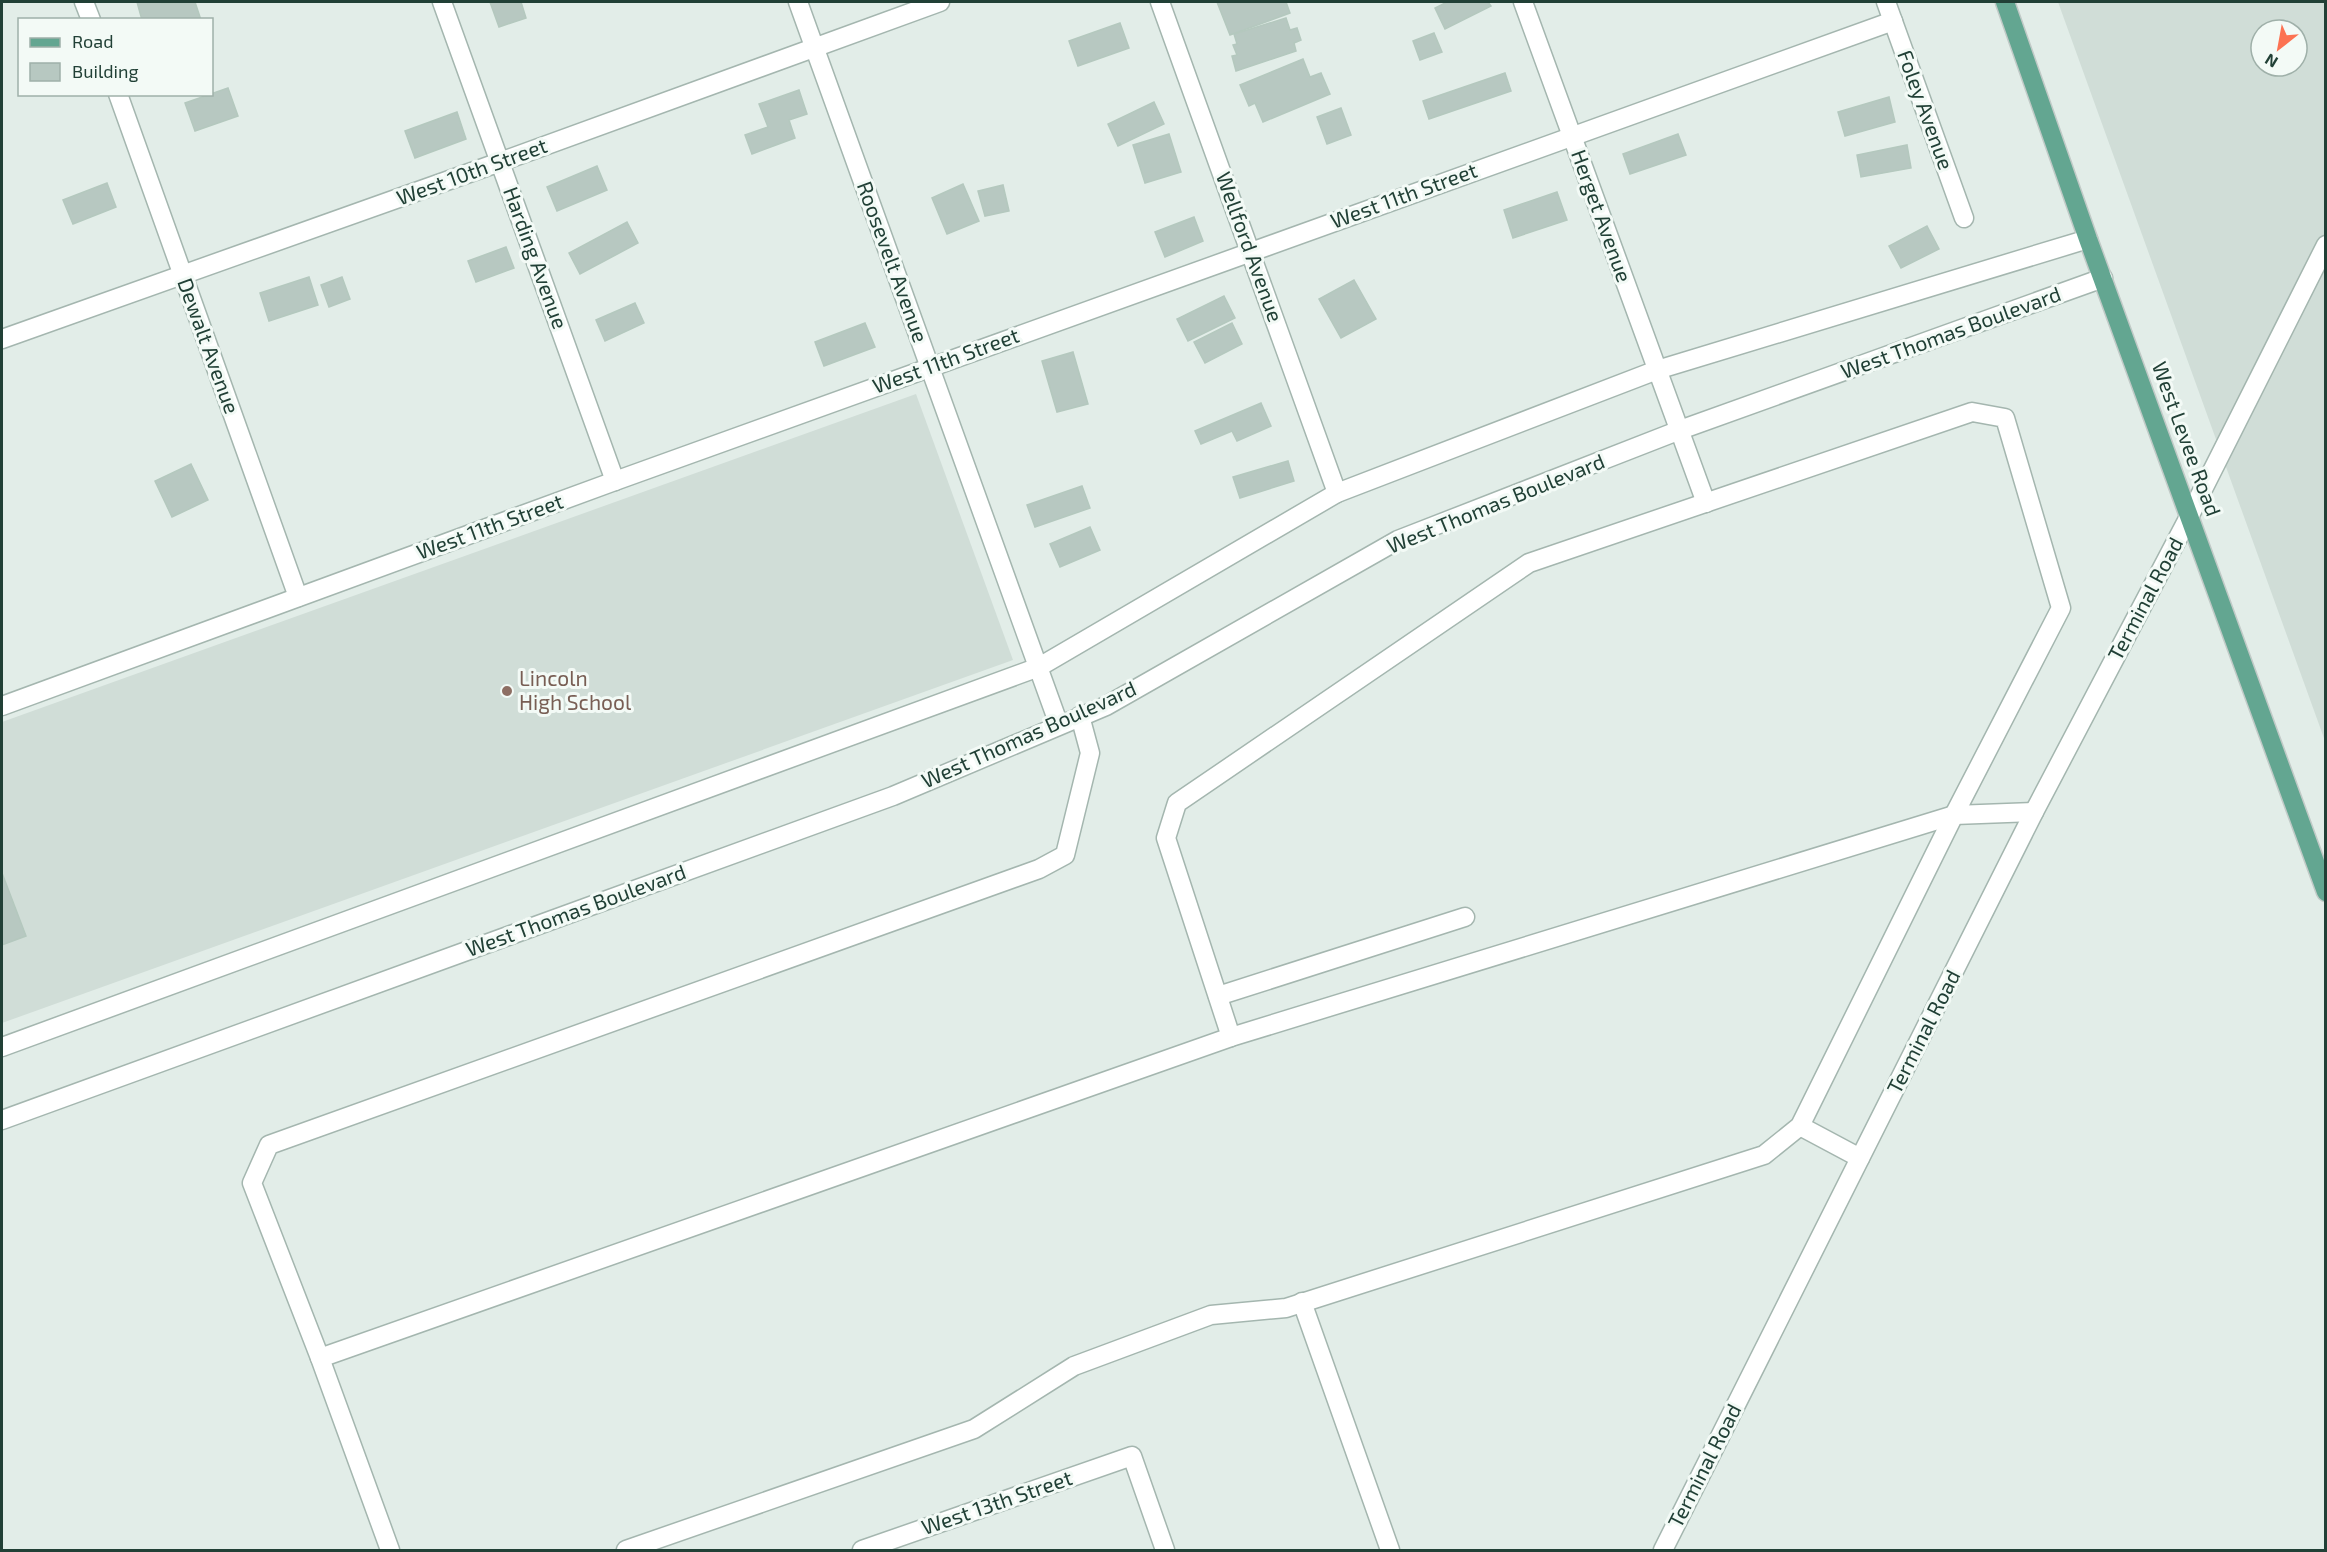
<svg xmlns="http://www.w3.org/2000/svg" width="2327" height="1552" font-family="'Exo 2',sans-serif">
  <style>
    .built { fill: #d0ddd7; fill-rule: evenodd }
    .building { fill: #b7c8c1; stroke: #b4c8be; stroke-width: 1.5 }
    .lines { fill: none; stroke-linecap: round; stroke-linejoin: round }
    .minor-casing { stroke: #a4b6af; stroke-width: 21 }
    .major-casing { stroke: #c1cac7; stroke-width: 21 }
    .minor { stroke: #fff; stroke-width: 18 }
    .major { stroke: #63a691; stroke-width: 18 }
    .education-dot { fill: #8d6e63; stroke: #f3faf6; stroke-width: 2 }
    .labels { text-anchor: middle; stroke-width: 6; stroke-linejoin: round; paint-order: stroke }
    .street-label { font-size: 21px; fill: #214036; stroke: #f3faf6 }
    .education-label { font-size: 21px; fill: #785e54; stroke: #f3faf6; text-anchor: start }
  </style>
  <rect width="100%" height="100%" fill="#e2ede8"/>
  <!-- built -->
  <g class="built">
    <path d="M2058,2H2325V741ZM2261,30H2297V66H2261Z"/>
    <path d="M916,394L1013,660L2,1023V722Z"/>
  </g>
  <!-- building -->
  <g class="building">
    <path d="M137,2H161L162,3L195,2L201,20H142Z"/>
    <path d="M490,2H521L526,18L499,27Z"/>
    <path d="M1217,2H1286L1290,13L1230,35Z"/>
    <path d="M1447,2H1488L1491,6L1445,29L1435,8Z"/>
    <path d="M1286,18L1290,30L1297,28L1301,40L1294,43L1296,51L1236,71L1232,56L1237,55L1233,45L1237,44L1234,34Z"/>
    <path d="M1120,23L1129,48L1078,66L1069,41Z"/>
    <path d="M1434,33L1442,52L1420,60L1413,41Z"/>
    <path d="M1303,59L1310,77L1321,73L1330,94L1263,122L1255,103L1249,106L1240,85Z"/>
    <path d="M1505,73L1511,91L1429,119L1423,101Z"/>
    <path d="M228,88L238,116L195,131L185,103Z"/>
    <path d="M799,90L807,114L789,120L795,138L752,154L745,135L768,127L759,104Z"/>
    <path d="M1889,97L1895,122L1845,136L1838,112Z"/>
    <path d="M1154,102L1164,124L1118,146L1108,124Z"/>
    <path d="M1341,108L1351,135L1327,144L1317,117Z"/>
    <path d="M457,112L466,139L415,158L405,131Z"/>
    <path d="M1169,134L1181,172L1145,183L1133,145Z"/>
    <path d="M1678,134L1686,155L1630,174L1623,154Z"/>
    <path d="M1907,145L1911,168L1861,177L1857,155Z"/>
    <path d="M597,166L607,190L557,211L547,187Z"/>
    <path d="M107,183L116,207L73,224L63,200Z"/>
    <path d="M963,184L979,221L947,234L932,198Z"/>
    <path d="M1003,185L1009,211L985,216L978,191Z"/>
    <path d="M1557,192L1567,220L1513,238L1504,210Z"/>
    <path d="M1194,217L1203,241L1165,257L1155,232Z"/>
    <path d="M627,222L638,243L580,274L569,253Z"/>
    <path d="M1927,226L1939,249L1901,268L1889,246Z"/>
    <path d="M506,247L514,268L476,282L468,261Z"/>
    <path d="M309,277L318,305L269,321L260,293Z"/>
    <path d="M342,277L350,299L329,307L321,285Z"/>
    <path d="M1354,280L1376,319L1341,338L1319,299Z"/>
    <path d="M1224,296L1235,318L1188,341L1177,319Z"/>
    <path d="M635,303L644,323L605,341L596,320Z"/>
    <path d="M865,323L875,347L824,366L815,342Z"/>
    <path d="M1232,323L1242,344L1205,363L1194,342Z"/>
    <path d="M1073,352L1088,404L1057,412L1042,361Z"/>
    <path d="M1261,403L1271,426L1237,441L1232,431L1201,444L1195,431Z"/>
    <path d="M1288,461L1294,481L1240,498L1233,477Z"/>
    <path d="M191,464L208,500L172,517L155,481Z"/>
    <path d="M1082,486L1090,508L1035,527L1027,505Z"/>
    <path d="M1090,527L1100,550L1060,567L1050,544Z"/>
    <path d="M2,873L26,936L2,945Z"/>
  </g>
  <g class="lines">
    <!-- minor casing -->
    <g class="minor-casing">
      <g id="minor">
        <path d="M84,2L91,20"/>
        <path d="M442,2L615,481"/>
        <path d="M798,2L1059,725"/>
        <path d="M1160,2L1337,493"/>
        <path d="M1523,2L1706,503"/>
        <path d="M1886,2L1964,218"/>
        <path d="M118,94L298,597"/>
        <path d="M2,339L500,162L940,2"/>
        <path d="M2,706L615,481L1893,21"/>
        <path d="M1218,996L1465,917"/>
        <path d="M2,1047L1039,667L1337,493L1657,370L2088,239"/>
        <path d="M2,1120L893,796L1106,706L1398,540L1680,430L2103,278"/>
        <path d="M1800,1126L1860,1158"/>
        <path d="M1302,1302L1390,1550"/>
        <path d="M320,1358L1231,1037L1954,815L2034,812"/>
        <path d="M390,1550L320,1358L252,1183L269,1145L1039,869L1065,855L1090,753L1080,716"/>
        <path d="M626,1550L974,1429L1074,1366L1211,1315L1286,1308L1764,1155L1800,1126L1954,815L2061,608L2005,418L1972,412L1529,563L1177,803L1166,838L1231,1037"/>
        <path d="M862,1550L1132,1456L1165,1550"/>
        <path d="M1663,1550L2034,812L2190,515L2326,245"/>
      </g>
    </g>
    <!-- major casing -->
    <g class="major-casing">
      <path id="major" d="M2005,2L2088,239L2326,892"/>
    </g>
    <!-- minor -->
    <use href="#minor" class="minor"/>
    <!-- major -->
    <use href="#major" class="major"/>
  </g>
  <!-- markers -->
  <circle class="education-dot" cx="507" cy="691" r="6"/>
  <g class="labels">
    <!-- street labels -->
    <g class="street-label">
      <text transform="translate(1925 110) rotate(70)" y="7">Foley Avenue</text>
      <text transform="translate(472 172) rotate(-20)" y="7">West 10th Street</text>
      <text transform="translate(1404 196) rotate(-20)" y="7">West 11th Street</text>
      <text transform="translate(1601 216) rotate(70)" y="7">Herget Avenue</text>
      <text transform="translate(1249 247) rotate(70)" y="7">Wellford Avenue</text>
      <text transform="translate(535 258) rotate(70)" y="7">Harding Avenue</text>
      <text transform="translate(892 262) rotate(70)" y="7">Roosevelt Avenue</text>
      <text transform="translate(1951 333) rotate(-20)" y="7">West Thomas Boulevard</text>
      <text transform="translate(208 346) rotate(70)" y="7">Dewalt Avenue</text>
      <text transform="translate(946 361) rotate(-20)" y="7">West 11th Street</text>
      <text transform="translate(2186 439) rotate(70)" y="7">West Levee Road</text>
      <text transform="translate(1496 504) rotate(-22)" y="7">West Thomas Boulevard</text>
      <text transform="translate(490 527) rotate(-20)" y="7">West 11th Street</text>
      <text transform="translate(2146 599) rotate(-62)" y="7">Terminal Road</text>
      <text transform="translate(1029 735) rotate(-24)" y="7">West Thomas Boulevard</text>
      <text transform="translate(576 911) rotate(-20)" y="7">West Thomas Boulevard</text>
      <text transform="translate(1924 1032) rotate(-63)" y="7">Terminal Road</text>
      <text transform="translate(1705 1466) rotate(-63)" y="7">Terminal Road</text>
      <text transform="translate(997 1503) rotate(-19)" y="7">West 13th Street</text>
    </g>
    <!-- education labels -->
    <g class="education-label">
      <text x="519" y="686">Lincoln<tspan x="519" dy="24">High School</tspan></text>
    </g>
  </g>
  <!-- border -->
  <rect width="2327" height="1552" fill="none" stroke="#214036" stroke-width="6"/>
  <!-- legend -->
  <rect x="18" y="18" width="195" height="78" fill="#f3faf6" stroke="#9fb0a9" stroke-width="1.5"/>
  <rect x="30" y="38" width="30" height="9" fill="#63a691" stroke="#9fb0a9" stroke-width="1.5"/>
  <text x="72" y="48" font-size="18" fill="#214036">Road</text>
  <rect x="30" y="63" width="30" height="18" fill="#b7c8c1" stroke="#9fb0a9" stroke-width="1.5"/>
  <text x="72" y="78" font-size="18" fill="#214036">Building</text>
  <!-- north arrow -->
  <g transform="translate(2279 48) rotate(211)"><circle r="28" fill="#f3faf6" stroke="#9fb0a9" stroke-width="1.5"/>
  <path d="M0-4.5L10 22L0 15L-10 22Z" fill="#fc7252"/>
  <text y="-9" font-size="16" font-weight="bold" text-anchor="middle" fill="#214036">N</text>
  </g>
</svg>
